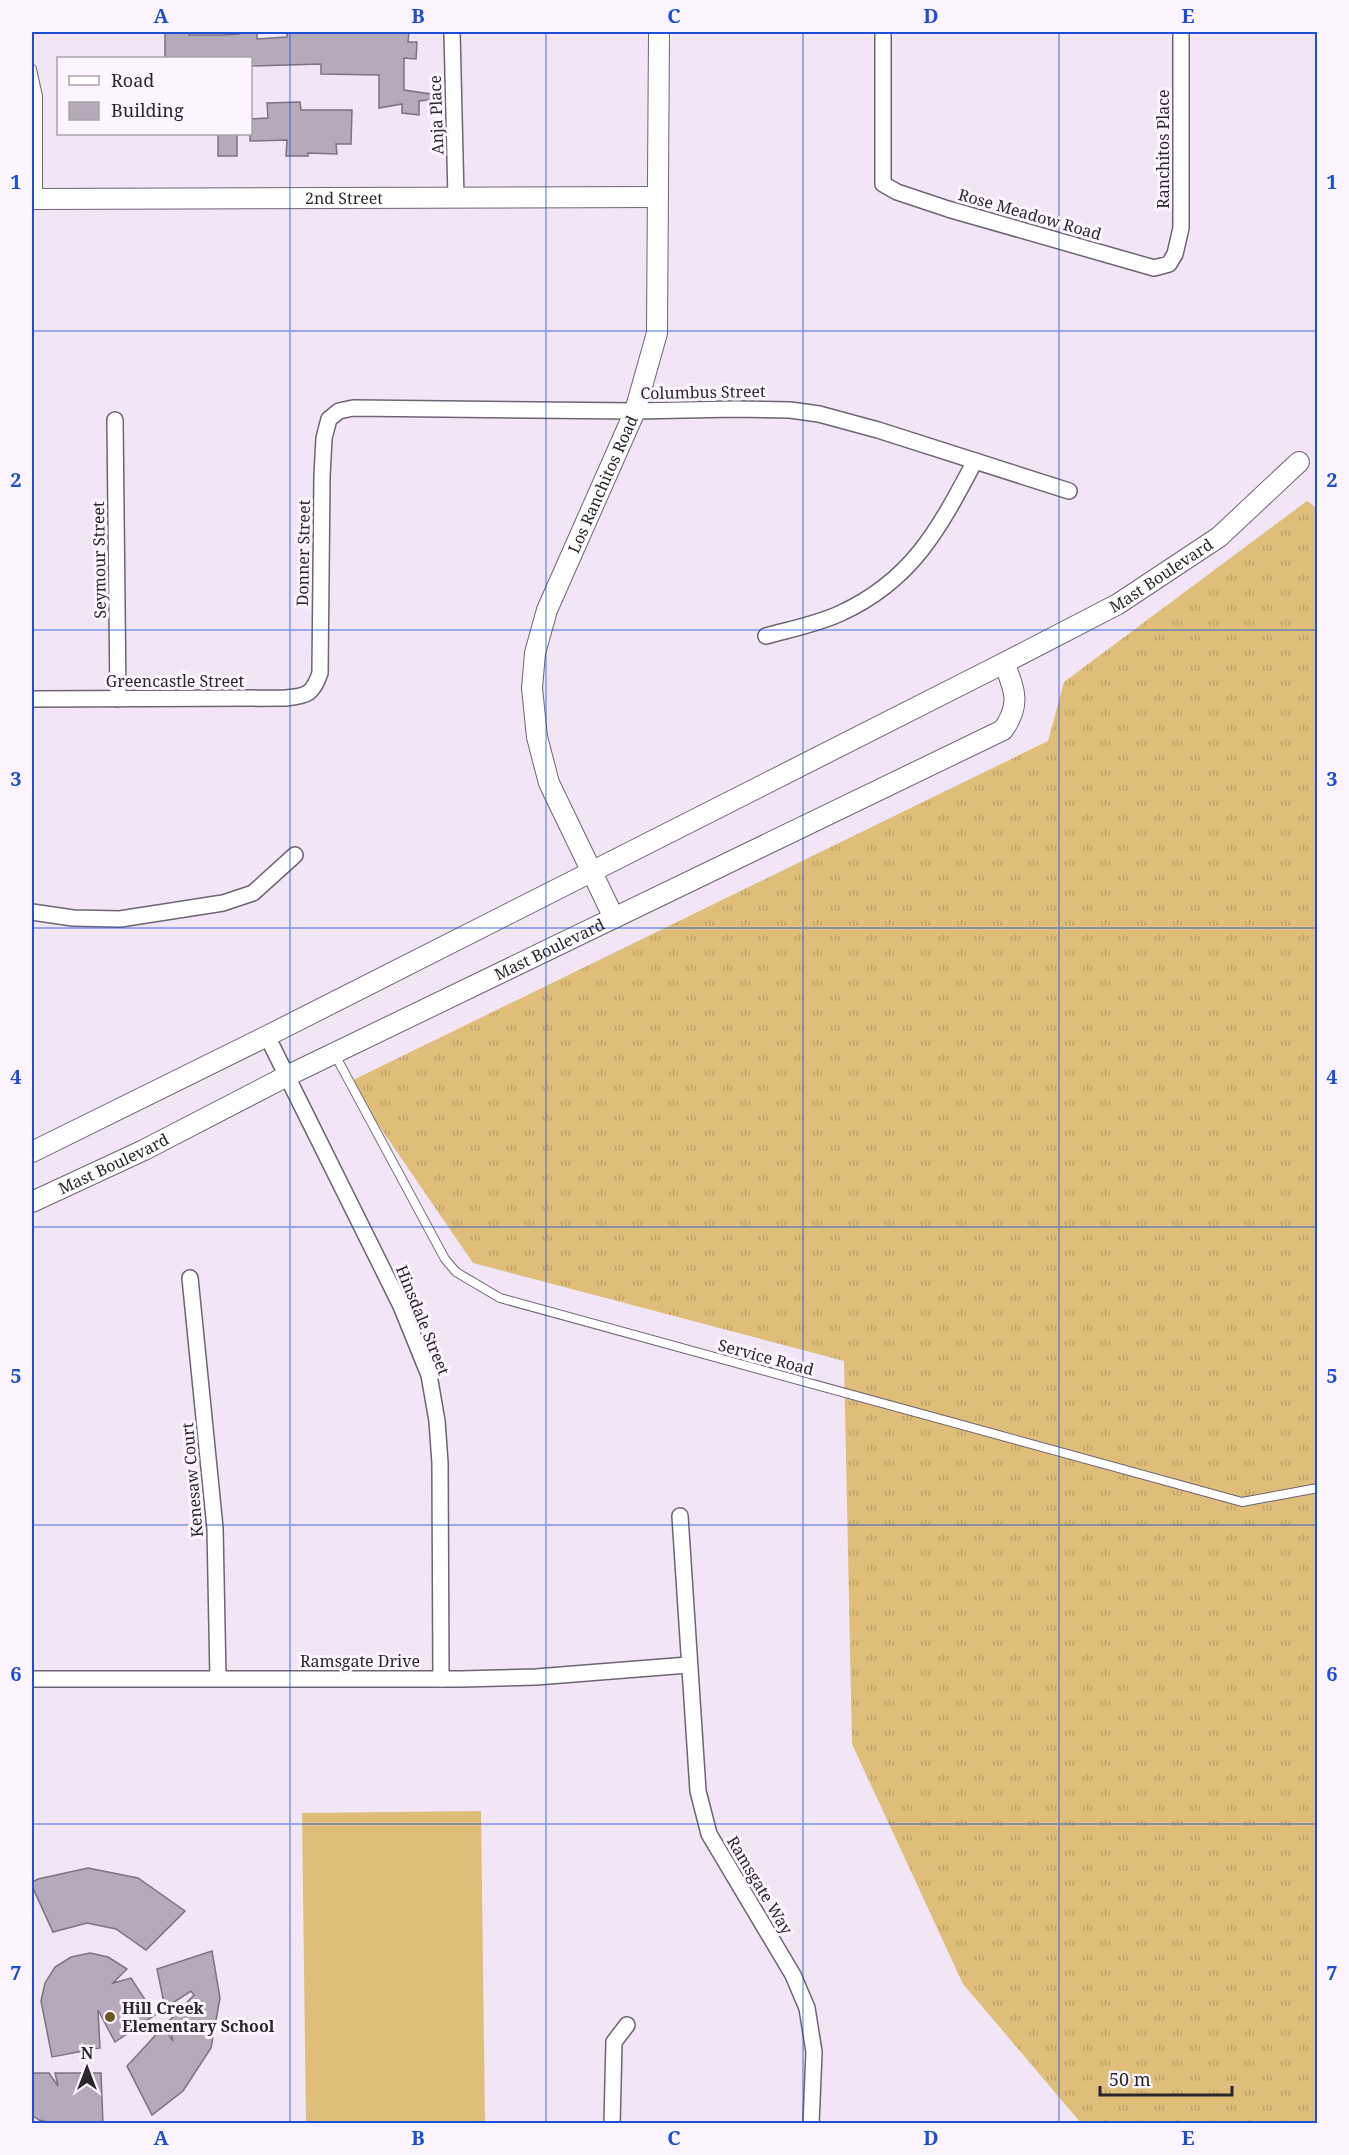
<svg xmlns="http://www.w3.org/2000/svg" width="1349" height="2155" font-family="'Noto Serif',serif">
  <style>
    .grass { fill: url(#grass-tufts) }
    .garden { fill: #debe79 }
    .building { fill: #b5aab9; stroke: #7c7280; stroke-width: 1.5 }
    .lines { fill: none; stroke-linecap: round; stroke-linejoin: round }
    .service-casing { stroke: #6e6472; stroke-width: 10 }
    .minor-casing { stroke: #6e6472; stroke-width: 18 }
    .tertiary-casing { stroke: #6e6472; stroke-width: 22 }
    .service { stroke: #fff; stroke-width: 8 }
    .minor { stroke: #fff; stroke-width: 15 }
    .tertiary { stroke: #fff; stroke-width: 20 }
    .grid { fill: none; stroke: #1d4ed8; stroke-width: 1.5; stroke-opacity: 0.55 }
    .poi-dot { fill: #6a5524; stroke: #fcf5ff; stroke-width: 2 }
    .labels { text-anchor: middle; stroke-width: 6; stroke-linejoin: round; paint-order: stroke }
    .street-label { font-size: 16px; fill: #2a262c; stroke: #fcf5ff }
    .poi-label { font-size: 16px; font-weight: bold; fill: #2a262c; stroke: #fcf5ff; text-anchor: start }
    .neatline { fill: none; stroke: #1d4ed8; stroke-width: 2 }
    .grid-label { font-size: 20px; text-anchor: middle; font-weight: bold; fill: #1d4ed8 }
  </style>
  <defs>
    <pattern id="grass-tufts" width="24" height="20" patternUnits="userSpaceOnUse" patternTransform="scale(1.5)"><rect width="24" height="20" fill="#debe79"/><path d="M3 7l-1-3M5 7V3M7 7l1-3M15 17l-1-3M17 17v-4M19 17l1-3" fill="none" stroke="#bfa369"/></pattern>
  </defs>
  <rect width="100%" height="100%" fill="#f2e6f6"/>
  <!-- grass -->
  <path class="grass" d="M1307,501L1317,508V2123H1081L963,1984L852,1744L844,1361L473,1263L349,1082L1048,741L1064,682Z"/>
  <!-- garden -->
  <path class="garden" d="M481,1811L485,2123H306L302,1813Z"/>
  <!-- building -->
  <g class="building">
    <path d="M165,32H188L189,35H223L239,34V32H257V39L287,37V32H409L408,42H417L416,59L404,58V90L438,95V99L419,101V115L402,113V104L379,108V75L321,74V64L250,66V58H165Z"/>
    <path d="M300,102L301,110H352L351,144H336L337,154L308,153V156H286L287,140L250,141V119L268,118L267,103Z"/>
    <rect x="218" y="134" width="19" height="22"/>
    <path d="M88,1868L138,1878L185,1911L146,1950L116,1929L87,1923L53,1932L32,1886V1882L38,1879Z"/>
    <path d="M212,1951L220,1998L211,2048L183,2091L152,2115L127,2066L163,2027L173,2041L168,2022L194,1995L191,1991L165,2008L157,1969Z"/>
    <path d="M90,1953L108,1957L127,1969L113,1983L131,1978L155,2015L115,2042L98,2010L100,2048L52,2057L41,2001L45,1983L55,1967L71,1957Z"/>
    <path d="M32,2073H49L58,2086L55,2073H101L103,2124H56L39,2120L32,2115Z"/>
  </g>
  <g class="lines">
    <!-- service casing -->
    <g class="service-casing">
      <g id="service">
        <path d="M32,69L38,96V199"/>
        <path d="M335,1055L445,1259L456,1272L500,1298L1242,1502L1318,1488"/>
      </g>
    </g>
    <!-- minor casing -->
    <g class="minor-casing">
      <g id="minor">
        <path d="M452,32L456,198"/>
        <path d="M883,32V184L897,192L948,209L1154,268L1169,264L1175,254L1181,228V32"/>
        <path d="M115,420L118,699"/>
        <path d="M766,636C791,629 818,624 841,613C913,580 940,527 975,461"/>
        <path d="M32,699L286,698C307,696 313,694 320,673L322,476L324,438L329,419L339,411L353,408L635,411L735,409L790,410L819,414L878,430L1069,491"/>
        <path d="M32,912L73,918L120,919L223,903L253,893L295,855"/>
        <path d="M267,1036L401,1306L429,1375L437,1421L440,1463L441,1679"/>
        <path d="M190,1278L215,1528L218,1678"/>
        <path d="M680,1516L698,1791L709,1834L793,1975L807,2008L814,2052L811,2124"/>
        <path d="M32,1679H461L536,1677L688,1665"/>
        <path d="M612,2124L614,2042L627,2025"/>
      </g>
    </g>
    <!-- tertiary casing -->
    <g class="tertiary-casing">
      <g id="tertiary">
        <path id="s1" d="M32,199L658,197"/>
        <path id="s2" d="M614,918L549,783L537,737L532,688L535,653L547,610L635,411L657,333L659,32"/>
        <path id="s3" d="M32,1152L267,1036L1004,663L1118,604L1219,537L1299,462"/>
        <path id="s4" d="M32,1202L144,1150L287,1076L1003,730C1021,705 1015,690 1004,663"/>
      </g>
    </g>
    <!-- service -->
    <use href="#service" class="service"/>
    <!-- minor -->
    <use href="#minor" class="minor"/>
    <!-- tertiary -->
    <use href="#tertiary" class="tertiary"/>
  </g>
  <!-- grid -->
  <path class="grid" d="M290,32V2124M546,32V2124M803,32V2124M1059,32V2124M32,331H1318M32,630H1318M32,928H1318M32,1227H1318M32,1525H1318M32,1824H1318"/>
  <!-- markers -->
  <circle class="poi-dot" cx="110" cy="2017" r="6"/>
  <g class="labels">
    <!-- street labels -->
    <g class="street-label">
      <text transform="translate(436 115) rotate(-92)" y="6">Anja Place</text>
      <text transform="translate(1163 149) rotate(-90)" y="6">Ranchitos Place</text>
      <text dy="6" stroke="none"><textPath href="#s1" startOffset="312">2nd Street</textPath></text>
      <text transform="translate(1030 214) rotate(16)" y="6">Rose Meadow Road</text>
      <text transform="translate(703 392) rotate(-1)" y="6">Columbus Street</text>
      <text dy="6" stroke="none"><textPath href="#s2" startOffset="464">Los Ranchitos Road</textPath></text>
      <text transform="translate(303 553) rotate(-89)" y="6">Donner Street</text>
      <text transform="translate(99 560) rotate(-91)" y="6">Seymour Street</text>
      <text dy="6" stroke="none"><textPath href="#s3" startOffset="1268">Mast Boulevard</textPath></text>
      <text x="175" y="687">Greencastle Street</text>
      <text dy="6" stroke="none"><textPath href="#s4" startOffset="576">Mast Boulevard</textPath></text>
      <text dy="6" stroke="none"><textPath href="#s4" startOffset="90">Mast Boulevard</textPath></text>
      <text transform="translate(423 1320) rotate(68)" y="6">Hinsdale Street</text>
      <text transform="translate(766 1357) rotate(15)" y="6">Service Road</text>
      <text transform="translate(192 1480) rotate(-95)" y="6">Kenesaw Court</text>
      <text x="360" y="1667">Ramsgate Drive</text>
      <text transform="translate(760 1885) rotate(59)" y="6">Ramsgate Way</text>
    </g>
    <!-- poi labels -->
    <g class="poi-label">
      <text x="122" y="2014">Hill Creek<tspan x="122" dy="18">Elementary School</tspan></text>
    </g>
  </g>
  <!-- border -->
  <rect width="1349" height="2155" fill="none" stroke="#fcf5ff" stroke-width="66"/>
  <!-- legend -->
  <rect x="57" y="57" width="195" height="78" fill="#fcf5ff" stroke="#a8a2ab" stroke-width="1.5"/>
  <rect x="69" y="76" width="30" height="9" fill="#ffffff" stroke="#a8a2ab" stroke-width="1.5"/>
  <text x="111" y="87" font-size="18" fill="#2a262c">Road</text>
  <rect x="69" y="102" width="30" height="18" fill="#b5aab9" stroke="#a8a2ab" stroke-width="1.5"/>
  <text x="111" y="117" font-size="18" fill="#2a262c">Building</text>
  <!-- north arrow -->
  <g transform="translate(87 2068)" stroke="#fcf5ff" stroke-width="4.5" paint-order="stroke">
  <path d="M0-4.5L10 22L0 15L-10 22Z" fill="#2a262c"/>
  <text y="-9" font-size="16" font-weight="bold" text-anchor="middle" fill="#2a262c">N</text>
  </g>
  <!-- scale -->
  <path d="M1100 2086v9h132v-9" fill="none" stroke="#2a262c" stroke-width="3"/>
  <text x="1109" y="2086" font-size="18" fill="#2a262c" stroke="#fcf5ff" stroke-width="4.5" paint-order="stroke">50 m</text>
  <rect x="33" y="33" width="1283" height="2089" class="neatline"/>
  <g class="grid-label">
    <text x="161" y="23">A</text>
    <text x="418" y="23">B</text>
    <text x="674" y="23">C</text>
    <text x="931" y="23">D</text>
    <text x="1188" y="23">E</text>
    <text x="16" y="189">1</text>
    <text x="1332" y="189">1</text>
    <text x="16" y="487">2</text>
    <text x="1332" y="487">2</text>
    <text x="16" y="786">3</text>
    <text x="1332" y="786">3</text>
    <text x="16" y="1084">4</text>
    <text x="1332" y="1084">4</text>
    <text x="16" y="1383">5</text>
    <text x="1332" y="1383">5</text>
    <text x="16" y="1681">6</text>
    <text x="1332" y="1681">6</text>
    <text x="16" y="1980">7</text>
    <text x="1332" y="1980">7</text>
    <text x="161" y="2145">A</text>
    <text x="418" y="2145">B</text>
    <text x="674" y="2145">C</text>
    <text x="931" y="2145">D</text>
    <text x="1188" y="2145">E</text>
  </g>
</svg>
